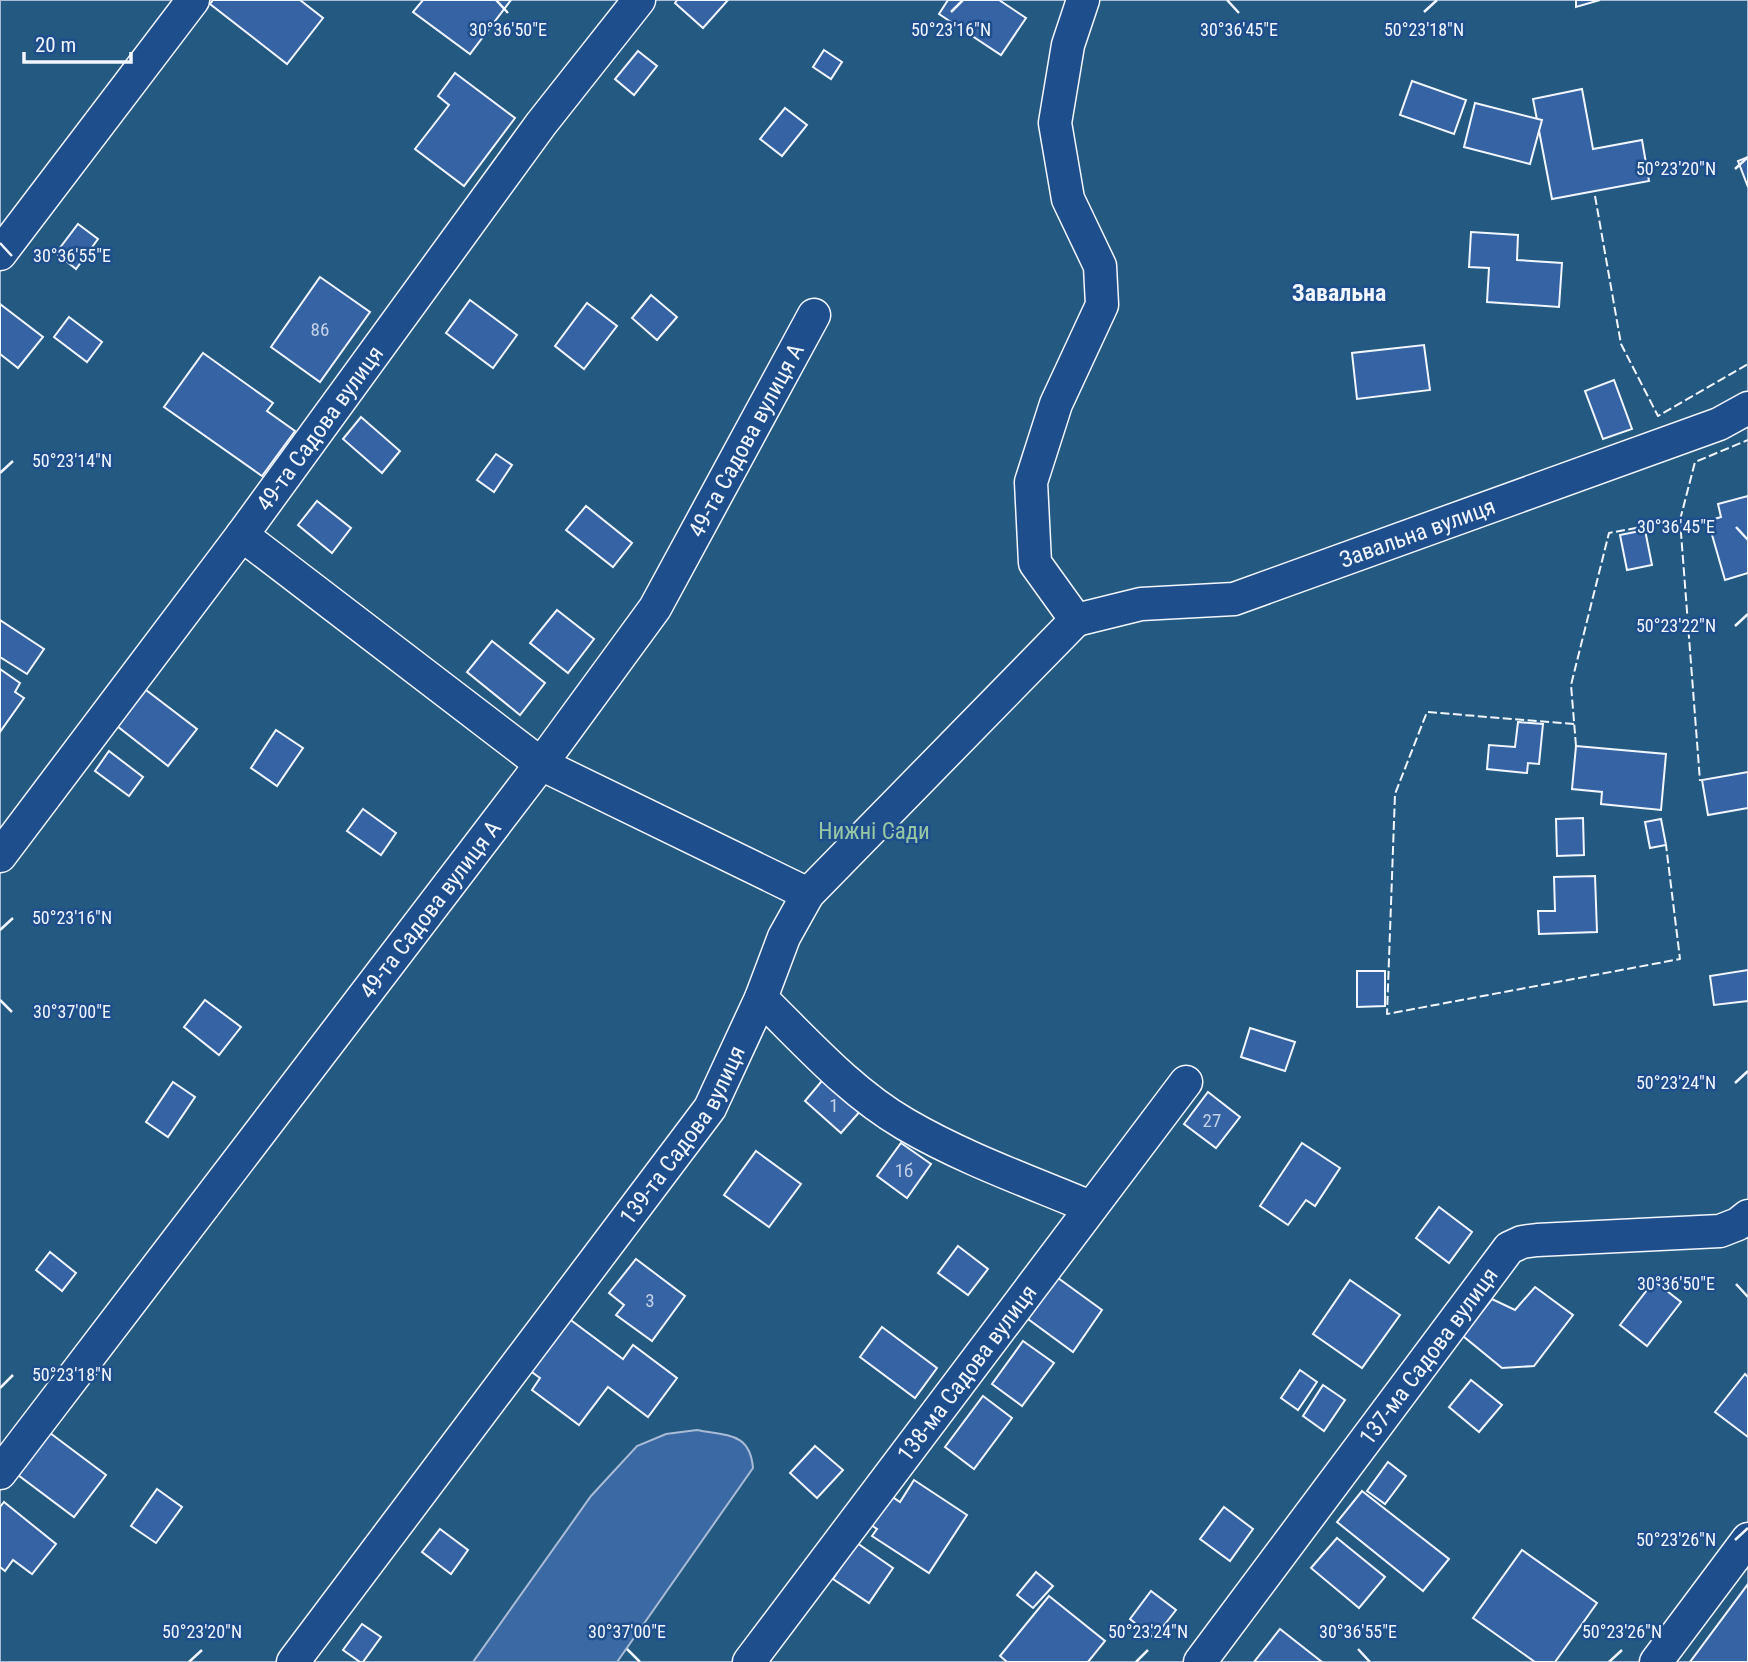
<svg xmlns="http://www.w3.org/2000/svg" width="1748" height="1662" font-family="'Roboto Condensed',sans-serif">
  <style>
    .green { fill: #245a82; stroke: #a8bbd7; stroke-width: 2 }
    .water { fill: #3b69a3; stroke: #a8bbd7; stroke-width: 2 }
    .building { fill: #3563a3; stroke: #f2f6ff; stroke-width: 2 }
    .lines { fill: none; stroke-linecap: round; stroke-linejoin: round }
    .minor-casing { stroke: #f2f6ff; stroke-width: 35 }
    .minor { stroke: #1f4e8c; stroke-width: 32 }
    .fence { stroke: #f2f6ff; stroke-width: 2; stroke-dasharray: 9 3.5; stroke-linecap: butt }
    .ticks { fill: none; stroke: #f2f6ff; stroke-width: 2.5 }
    .labels { text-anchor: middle; stroke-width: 5; stroke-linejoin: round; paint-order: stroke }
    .number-label { font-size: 19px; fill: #c3d1e8 }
    .street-label { font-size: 23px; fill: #f2f6ff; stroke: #1f4e8c }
    .park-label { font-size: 23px; fill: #97c8a6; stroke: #1f4e8c }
    .neighbourhood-label { font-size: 24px; font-weight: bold; fill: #f2f6ff; stroke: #1f4e8c }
    .ticks-label { font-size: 18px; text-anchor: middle; fill: #f2f6ff; stroke: #1f4e8c; stroke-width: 5; stroke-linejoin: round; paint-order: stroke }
  </style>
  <rect width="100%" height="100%" fill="#1f4e8c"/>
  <!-- green -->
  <rect class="green" x="0" y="0" width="1748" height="1662"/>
  <!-- water -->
  <path class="water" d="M697,1430C727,1436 750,1432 753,1468L617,1662H473L591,1496L637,1446L666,1434Z"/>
  <!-- building -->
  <g class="building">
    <path d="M213,0H300L323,18L287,64L210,4Z"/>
    <path d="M423,0H511L470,54L413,12Z"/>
    <path d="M677,0H728L703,28L675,3Z"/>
    <path d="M948,0H999L1026,18L1001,55L939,14Z"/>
    <path d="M1576,0H1600L1576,7Z"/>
    <path d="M824,50L842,62L831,79L813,67Z"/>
    <path d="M638,51L657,66L634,95L615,79Z"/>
    <path d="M455,73L515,118L464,186L415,149L449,105L438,96Z"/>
    <path d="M1412,81L1466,100L1454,134L1400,115Z"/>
    <path d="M1582,89L1593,149L1642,140L1649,181L1552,199L1533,99Z"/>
    <path d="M1475,103L1542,120L1530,164L1464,147Z"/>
    <path d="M785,108L807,125L782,156L760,139Z"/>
    <path d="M1748,157V187L1738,161Z"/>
    <path d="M78,224L98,239L76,269L56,253Z"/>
    <path d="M1471,232L1518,235L1517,260L1562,263L1559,307L1487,302L1489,268L1469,267Z"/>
    <path d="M320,277L370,312L320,382L271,347Z"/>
    <path d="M651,295L677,317L657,340L632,318Z"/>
    <path d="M470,300L517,335L493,368L446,333Z"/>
    <path d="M587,303L617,326L584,369L555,346Z"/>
    <path d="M0,304L43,337L18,368L0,354Z"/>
    <path d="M69,317L102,342L87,362L54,337Z"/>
    <path d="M1424,345L1430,390L1357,399L1352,353Z"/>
    <path d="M203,353L273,403L267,411L295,431L262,476L164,407Z"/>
    <path d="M1614,380L1632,429L1603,439L1585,391Z"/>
    <path d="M361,417L400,451L382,473L343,439Z"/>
    <path d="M496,454L512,465L494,492L477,480Z"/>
    <path d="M1748,496V573L1725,580L1708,521L1721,517L1718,504Z"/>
    <path d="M317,501L351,528L332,553L298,525Z"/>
    <path d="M586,506L632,543L613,567L566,530Z"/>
    <path d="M1645,530L1652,565L1627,570L1620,535Z"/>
    <path d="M557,610L594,639L568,673L530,643Z"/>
    <path d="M0,620L44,649L27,674L0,657Z"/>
    <path d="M492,641L545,683L520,715L467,672Z"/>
    <path d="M0,669L20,683L15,692L24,698L0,732Z"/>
    <path d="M146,690L197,729L168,766L117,726Z"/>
    <path d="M1518,722L1543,724L1539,764L1528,763L1527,773L1487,769L1489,745L1515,747Z"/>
    <path d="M276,730L303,748L277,786L251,768Z"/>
    <path d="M1576,746L1666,754L1661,810L1601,804L1602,792L1572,789Z"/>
    <path d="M109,751L143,777L129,796L95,771Z"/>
    <path d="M1748,772V808L1708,815L1702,780Z"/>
    <path d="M363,809L396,833L381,855L347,831Z"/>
    <path d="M1583,818L1584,855L1557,856L1556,819Z"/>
    <path d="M1661,819L1666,845L1650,848L1645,822Z"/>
    <path d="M1595,876L1597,932L1539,934L1538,911H1555L1554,877Z"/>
    <path d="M1748,970V1001L1714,1005L1710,976Z"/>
    <path d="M1357,971H1385V1006L1357,1007Z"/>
    <path d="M205,1000L241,1027L219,1055L184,1027Z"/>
    <path d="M1250,1028L1295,1042L1285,1071L1241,1057Z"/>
    <path d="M826,1076L862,1109L841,1133L805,1101Z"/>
    <path d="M173,1082L195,1097L168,1137L146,1122Z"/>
    <path d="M1208,1092L1240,1117L1216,1148L1184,1124Z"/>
    <path d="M901,1143L931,1164L907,1198L877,1176Z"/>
    <path d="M1302,1143L1340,1168L1315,1206L1306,1200L1288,1225L1260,1206Z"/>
    <path d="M756,1151L801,1184L769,1227L724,1195Z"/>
    <path d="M1439,1207L1472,1232L1449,1263L1416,1238Z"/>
    <path d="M958,1246L988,1269L968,1295L938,1273Z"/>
    <path d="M50,1252L76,1273L62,1291L36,1270Z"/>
    <path d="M636,1259L685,1296L652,1341L616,1315L624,1305L609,1293Z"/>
    <path d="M1058,1278L1102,1310L1073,1352L1028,1319Z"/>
    <path d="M1350,1280L1400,1315L1362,1368L1313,1334Z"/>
    <path d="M1654,1281L1681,1302L1647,1346L1620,1325Z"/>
    <path d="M1535,1287L1573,1315L1534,1366L1502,1368L1463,1336L1492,1299L1515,1310Z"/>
    <path d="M568,1318L623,1359L633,1345L677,1378L648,1417L608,1387L579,1425L532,1390L540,1378L529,1370Z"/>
    <path d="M882,1327L937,1368L915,1398L860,1357Z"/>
    <path d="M1023,1341L1054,1363L1022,1406L992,1384Z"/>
    <path d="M1300,1370L1317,1382L1298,1410L1281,1398Z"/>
    <path d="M1745,1374L1748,1377V1437L1715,1412Z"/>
    <path d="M1471,1380L1502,1405L1479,1432L1449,1407Z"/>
    <path d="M1323,1385L1345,1400L1324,1431L1303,1416Z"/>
    <path d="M983,1396L1012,1418L974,1469L945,1447Z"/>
    <path d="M42,1427L106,1475L74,1517L10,1469Z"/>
    <path d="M815,1446L843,1470L817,1498L790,1473Z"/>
    <path d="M1388,1462L1406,1476L1385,1504L1367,1491Z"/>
    <path d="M914,1480L967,1515L929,1573L872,1536L877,1529L868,1523L888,1494L900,1502Z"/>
    <path d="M157,1489L182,1507L156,1543L131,1526Z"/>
    <path d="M1362,1491L1449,1559L1423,1591L1337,1522Z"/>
    <path d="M4,1502L56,1544L32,1574L13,1560L5,1571L0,1567V1507Z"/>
    <path d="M1224,1507L1253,1529L1230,1561L1200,1539Z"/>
    <path d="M440,1529L468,1550L451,1574L422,1552Z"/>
    <path d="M1337,1538L1385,1577L1359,1608L1311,1568Z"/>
    <path d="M857,1543L893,1568L869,1603L833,1579Z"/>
    <path d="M1522,1550L1597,1603L1555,1662H1535L1473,1618Z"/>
    <path d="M1036,1572L1053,1586L1033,1608L1017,1595Z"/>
    <path d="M1748,1584V1662H1690Z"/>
    <path d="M1151,1591L1176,1610L1154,1638L1130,1619Z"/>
    <path d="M1049,1596L1105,1641L1088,1662H1007L1000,1656Z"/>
    <path d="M362,1624L381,1637L363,1662H360L343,1650Z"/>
    <path d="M1280,1629L1322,1662H1254Z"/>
  </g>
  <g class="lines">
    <!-- minor casing -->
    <g class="minor-casing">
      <g id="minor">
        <path d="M0,254L193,0"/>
        <path d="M242,535L541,764L808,894"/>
        <path id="s1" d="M1076,620L1141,604L1234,599L1719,424L1748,408"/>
        <path d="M1076,620L1035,563L1031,482L1056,404L1102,305L1100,266L1068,199L1055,123L1068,45L1083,0"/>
        <path id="s2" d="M0,856L242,535L541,124L639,0"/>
        <path d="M761,998C806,1042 850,1092 905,1124C963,1158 1028,1181 1090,1207"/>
        <path id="s3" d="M0,1473L541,764L655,608L814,315"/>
        <path id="s4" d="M293,1662L710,1108L761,998L784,937L808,894L1076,620"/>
        <path id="s5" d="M749,1662L1186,1082"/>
        <path id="s6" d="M1200,1662L1509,1248L1522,1242L1537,1240L1720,1231L1738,1224L1748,1216"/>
        <path d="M1656,1662L1748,1539"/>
      </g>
    </g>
    <!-- minor -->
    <use href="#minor" class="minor"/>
    <!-- fence -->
    <g class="fence">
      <path d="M1595,196L1621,344L1658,416L1748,364"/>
      <path d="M1680,520L1695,462L1748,440"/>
      <path d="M1574,724L1427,712L1395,794L1387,1014L1680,959L1666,845"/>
      <path d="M1576,746L1571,685L1609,533L1680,520L1700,781"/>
    </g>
  </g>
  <!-- ticks -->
  <path class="ticks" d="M496,0L508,13M1227,0L1239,13M951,12L963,0M1424,12L1437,0M1735,169L1748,157M0,243L12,256M0,473L13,461M1736,527L1748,540M1735,626L1748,614M0,930L13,918M0,1000L12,1012M1735,1083L1748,1071M1736,1284L1748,1297M0,1388L13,1375M1735,1540L1748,1528M627,1649L640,1662M1358,1649L1370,1662M189,1662L202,1650M1136,1662L1148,1650M1609,1662L1622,1650"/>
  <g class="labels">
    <!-- number labels -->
    <g class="number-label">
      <text x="320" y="336">86</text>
      <text x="834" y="1112">1</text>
      <text x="1212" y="1127">27</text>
      <text x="904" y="1177">1б</text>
      <text x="650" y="1307">3</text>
    </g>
    <!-- street labels -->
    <g class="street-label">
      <text dy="8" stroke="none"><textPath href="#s2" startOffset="534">49-та Садова вулиця</textPath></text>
      <text dy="8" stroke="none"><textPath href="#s3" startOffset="1276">49-та Садова вулиця А</textPath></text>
      <text dy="8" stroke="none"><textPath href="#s1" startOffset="355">Завальна вулиця</textPath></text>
      <text dy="8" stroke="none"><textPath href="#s3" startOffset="709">49-та Садова вулиця А</textPath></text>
      <text dy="8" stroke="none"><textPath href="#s4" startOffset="656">139-та Садова вулиця</textPath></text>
      <text dy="8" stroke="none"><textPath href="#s6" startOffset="382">137-ма Садова вулиця</textPath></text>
      <text dy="8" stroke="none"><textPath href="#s5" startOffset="362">138-ма Садова вулиця</textPath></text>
    </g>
    <!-- park labels -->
    <g class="park-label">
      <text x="874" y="839">Нижні Сади</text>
    </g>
    <!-- neighbourhood labels -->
    <g class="neighbourhood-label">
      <text x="1339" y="301">Завальна</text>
    </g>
  </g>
  <g class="ticks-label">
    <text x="951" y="36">50°23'16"N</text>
    <text x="1424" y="36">50°23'18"N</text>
    <text x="508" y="36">30°36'50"E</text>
    <text x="1239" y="36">30°36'45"E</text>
    <text x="1676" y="175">50°23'20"N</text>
    <text x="72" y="262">30°36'55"E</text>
    <text x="72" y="467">50°23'14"N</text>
    <text x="1676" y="533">30°36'45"E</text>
    <text x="1676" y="632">50°23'22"N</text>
    <text x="72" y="924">50°23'16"N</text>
    <text x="72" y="1018">30°37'00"E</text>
    <text x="1676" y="1089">50°23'24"N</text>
    <text x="1676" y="1290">30°36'50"E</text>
    <text x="72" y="1381">50°23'18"N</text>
    <text x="1676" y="1546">50°23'26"N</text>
    <text x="627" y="1638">30°37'00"E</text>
    <text x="1358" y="1638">30°36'55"E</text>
    <text x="202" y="1638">50°23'20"N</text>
    <text x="1148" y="1638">50°23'24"N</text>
    <text x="1622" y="1638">50°23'26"N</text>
  </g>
  <!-- scale -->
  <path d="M24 52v10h107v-10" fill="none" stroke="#f2f6ff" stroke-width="3.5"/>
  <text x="35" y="52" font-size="21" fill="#f2f6ff" stroke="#1f4e8c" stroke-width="5" paint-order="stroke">20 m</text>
</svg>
